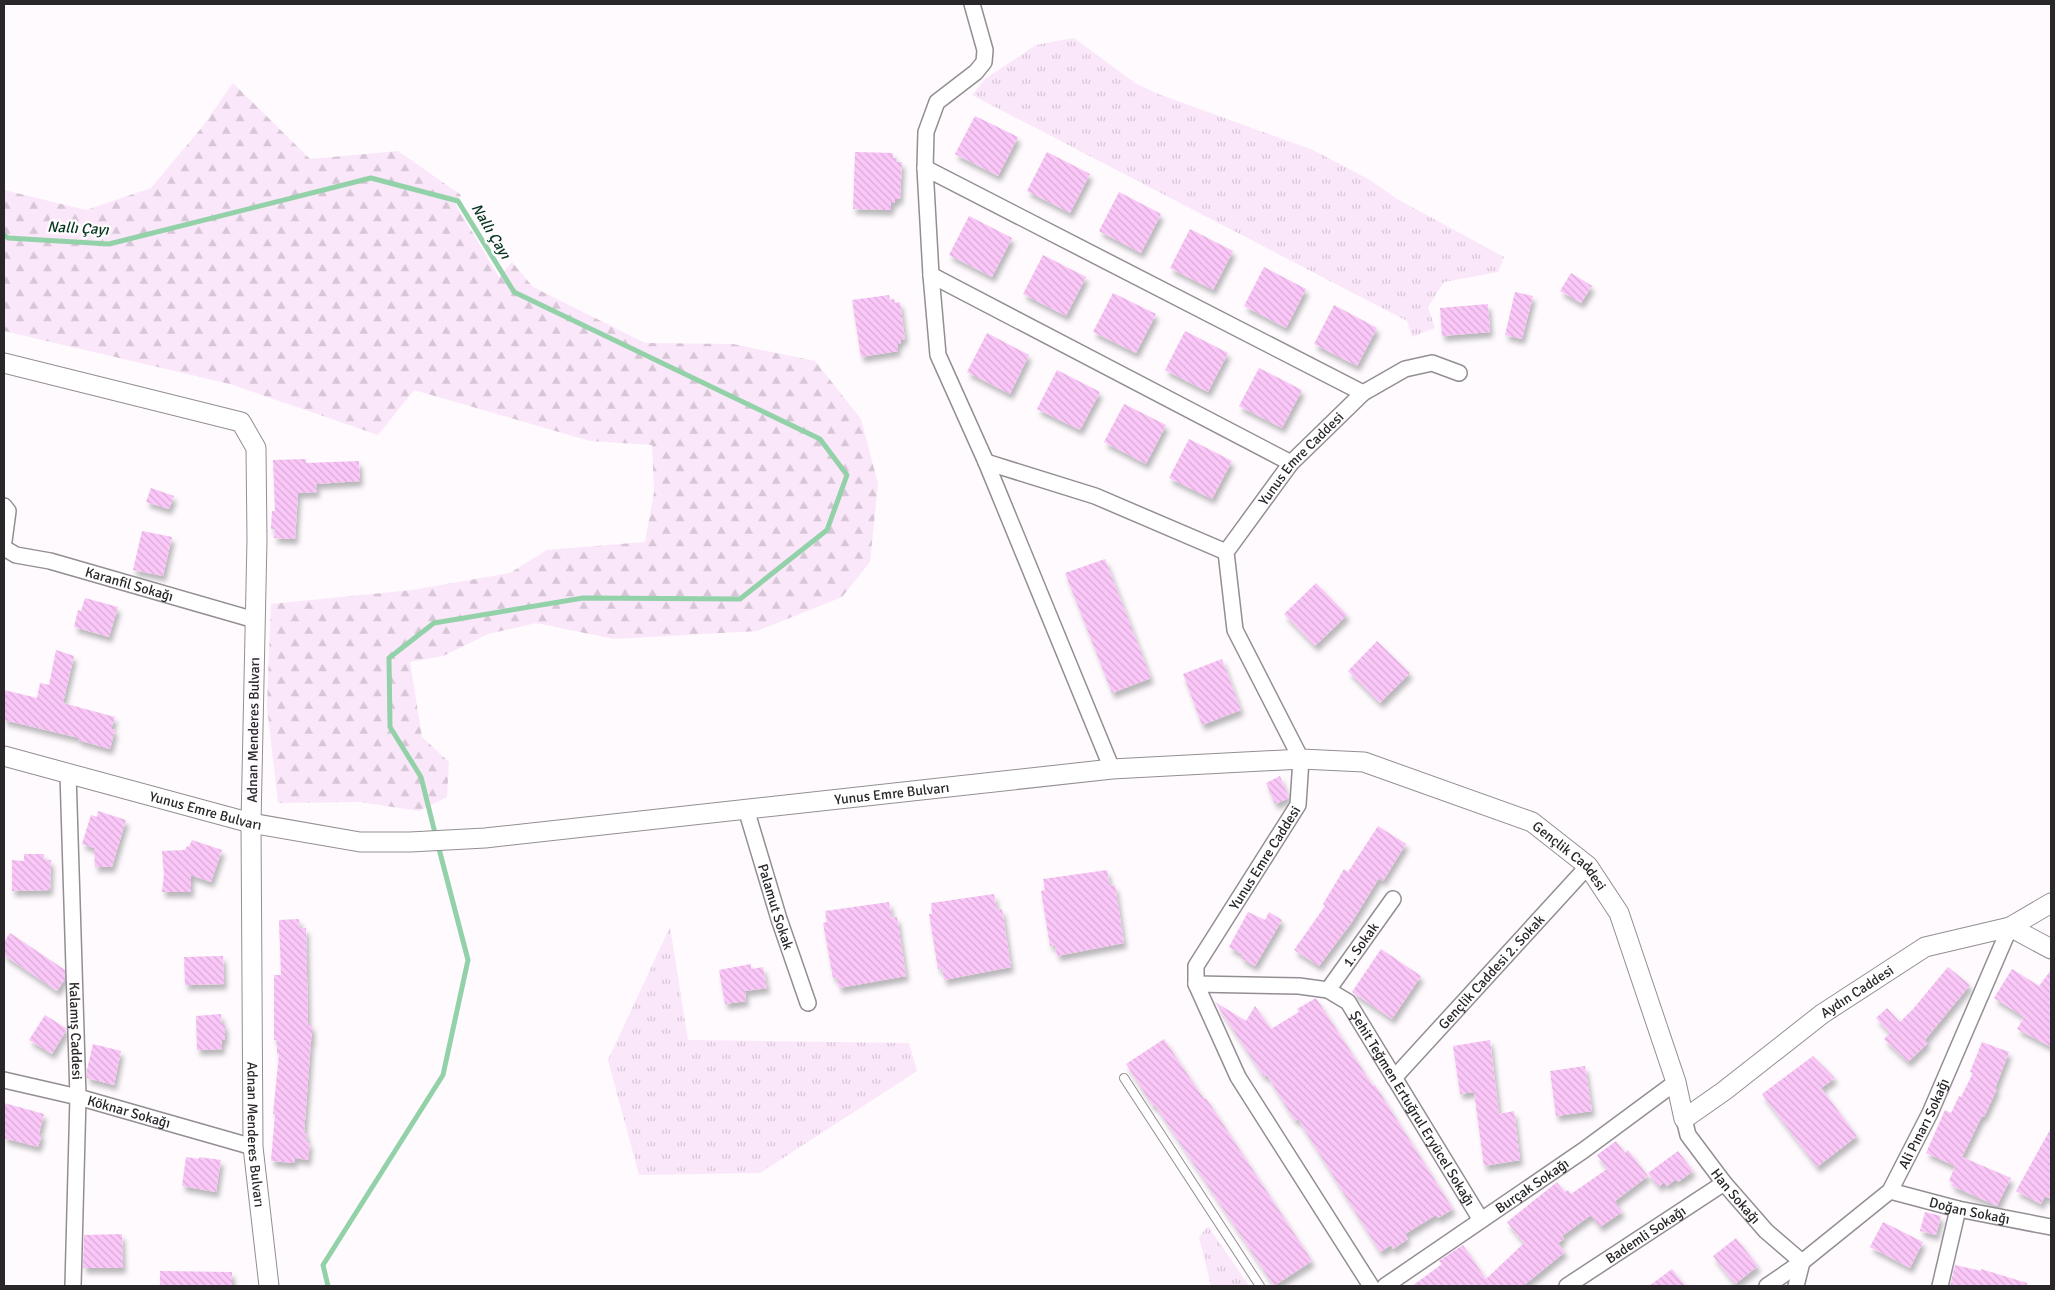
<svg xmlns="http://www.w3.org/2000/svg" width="2055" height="1290" font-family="Signika,sans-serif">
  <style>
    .grass { fill: url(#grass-tufts) }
    .forest { fill: url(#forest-firs) }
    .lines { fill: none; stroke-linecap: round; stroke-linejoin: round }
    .stream { stroke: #93d1a9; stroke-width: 5 }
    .building { fill: url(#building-back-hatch); filter: url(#shadow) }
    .service-casing { stroke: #938e93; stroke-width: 10 }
    .minor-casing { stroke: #938e93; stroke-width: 18 }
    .tertiary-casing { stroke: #938e93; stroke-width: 21 }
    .service { stroke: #fff; stroke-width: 8 }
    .minor { stroke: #fff; stroke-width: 15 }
    .tertiary { stroke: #fff; stroke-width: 19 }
    .labels { text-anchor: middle; stroke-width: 5; stroke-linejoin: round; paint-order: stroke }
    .street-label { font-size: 14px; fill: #292729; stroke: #fefafe }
    .water-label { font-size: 15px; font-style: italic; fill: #03361d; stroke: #fefafe }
  </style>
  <defs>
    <pattern id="grass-tufts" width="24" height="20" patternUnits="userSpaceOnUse" patternTransform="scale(1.25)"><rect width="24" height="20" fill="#fbe7fa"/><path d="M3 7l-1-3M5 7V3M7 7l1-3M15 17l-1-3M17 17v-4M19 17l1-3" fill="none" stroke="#d7c6d6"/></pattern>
    <pattern id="forest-firs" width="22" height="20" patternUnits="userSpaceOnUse" patternTransform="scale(1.25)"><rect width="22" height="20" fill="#fbe7fa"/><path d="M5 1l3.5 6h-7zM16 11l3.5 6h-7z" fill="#d7c6d6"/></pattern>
    <pattern id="building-back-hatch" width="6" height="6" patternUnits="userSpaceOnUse" patternTransform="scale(1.25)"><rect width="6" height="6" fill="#fbc7f8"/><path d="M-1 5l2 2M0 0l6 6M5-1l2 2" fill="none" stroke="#d7abd5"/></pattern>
    <filter id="shadow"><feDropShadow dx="3" dy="5.5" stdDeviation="2.5" flood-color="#0004"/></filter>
  </defs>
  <rect width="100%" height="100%" fill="#fefafe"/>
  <!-- grass -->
  <g class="grass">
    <path d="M1074,38L1135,83L1158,94L1313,150L1370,180L1397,199L1504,257L1498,272L1444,282L1428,307L1435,328L1412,337L1407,321L972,95L985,79L1036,45Z"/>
    <path d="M670,927L688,1040L909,1043L917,1071L760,1173L639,1175L608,1060Z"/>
    <path d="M1208,1226L1249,1286H1211L1199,1237Z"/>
  </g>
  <!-- forest -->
  <path class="forest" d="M233,83L310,159L398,151L461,195L456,205L499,277L512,262L533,287L645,343L733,344L815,361L861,419L878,484L870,562L842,597L757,631L614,639L536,623L488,634L443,656L410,662L422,737L449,762L447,797L419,811L360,802L278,803L267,706L271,604L412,590L510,573L547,550L645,542L654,492L652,445L590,441L414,390L378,435L230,384L4,331V190L86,210L151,188L203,126Z"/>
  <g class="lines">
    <!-- stream -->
    <g class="stream">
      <path d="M4,235L8,238L109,244L371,178L458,201L514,292L820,439L847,475L827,530L740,599L583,598L434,623L389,658L390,727L421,777L436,837"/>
      <path d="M328,1286L323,1265L443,1075L468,960L438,845"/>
    </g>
  </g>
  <!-- building -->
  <g class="building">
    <path d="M975,116L1018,137L998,176L955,154Z"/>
    <path d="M855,152L893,153V158H897L896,162H902L900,199H895V203H891V210L853,209Z"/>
    <path d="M1047,152L1090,174L1070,213L1027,191Z"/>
    <path d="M1119,192L1161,214L1141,253L1099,231Z"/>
    <path d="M969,216L1012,238L992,277L949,255Z"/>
    <path d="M1190,229L1233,251L1213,290L1170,268Z"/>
    <path d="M1043,255L1086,277L1066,316L1023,294Z"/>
    <path d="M1264,267L1306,289L1286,328L1244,306Z"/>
    <path d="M1571,273L1592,286L1581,303L1560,291Z"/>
    <path d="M1515,292L1533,296L1522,339L1505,335Z"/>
    <path d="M1113,293L1156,314L1136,353L1093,332Z"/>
    <path d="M889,295L890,300L894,299L895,303L900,302L905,339L900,340L901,344H897L898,351L861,357L852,300Z"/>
    <path d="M1488,304L1490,332L1442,336L1440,308Z"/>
    <path d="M1334,305L1377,328L1357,366L1314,344Z"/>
    <path d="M1185,331L1228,353L1208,392L1165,370Z"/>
    <path d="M987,333L1029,355L1010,394L967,372Z"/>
    <path d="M1259,368L1302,390L1282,428L1239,406Z"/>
    <path d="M1057,370L1100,392L1080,430L1037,409Z"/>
    <path d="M1124,404L1166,425L1146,464L1104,442Z"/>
    <path d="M1189,439L1232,461L1212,499L1169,478Z"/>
    <path d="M306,459V463L359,461L360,481L316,484L317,492L298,493L295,539L274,538L275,529H271L272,511H275L273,460Z"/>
    <path d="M151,488L174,496L169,509L146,502Z"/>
    <path d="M142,531L172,537L163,576L133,570Z"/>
    <path d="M1105,559L1151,678L1112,693L1065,573Z"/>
    <path d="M1316,583L1347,615L1315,646L1284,614Z"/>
    <path d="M85,598L118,607L109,637L74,627L78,610L81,611Z"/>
    <path d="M1377,641L1410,673L1380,703L1348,671Z"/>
    <path d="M56,650L74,656L63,703L115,717L111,729L115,730L110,749L78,740L79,738L4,720V690L37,698L40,683L49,685Z"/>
    <path d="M1222,659L1241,710L1202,725L1183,674Z"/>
    <path d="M1280,776L1289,798L1275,804L1266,783Z"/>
    <path d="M98,811L126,820L112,867H95L94,848L82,844L91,815L97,817Z"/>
    <path d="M1378,826L1406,844L1383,881L1379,878L1352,922L1319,966L1294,950L1325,906L1323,904L1344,869L1348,872Z"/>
    <path d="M192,840L222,850L211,882L191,875V892H162L164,874L162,851L185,850L187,846L189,847Z"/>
    <path d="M24,854H44V860H51L50,890L12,891V860L24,861Z"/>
    <path d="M1107,870L1110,886L1115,885L1124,943L1057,956L1055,945L1050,946L1041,891L1045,890L1043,879Z"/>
    <path d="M994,894L997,910L1002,909L1011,967L944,980L942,968L938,969L929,914H932L931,903Z"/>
    <path d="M889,902L892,918L897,917L906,976L839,988L837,977L833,978L823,923L827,922L825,911Z"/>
    <path d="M1248,912L1265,920L1269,912L1282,920L1255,966L1241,958L1243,955L1229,947Z"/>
    <path d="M299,919L300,928H306L308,1025H312V1041H311L304,1133H307L306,1142H310L308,1160L295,1158L294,1163L271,1161L275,1114H273L279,1054H277V1040H274V975H281L279,920Z"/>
    <path d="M10,933L65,970V979L57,991L4,955V942Z"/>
    <path d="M1381,949L1421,976L1392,1019L1352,992Z"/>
    <path d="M223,956L224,984L185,985L184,957Z"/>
    <path d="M751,964V969L763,967L767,988L745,991L746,1001L725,1004L719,970Z"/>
    <path d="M1948,967L1970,985L1925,1040L1928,1043L1908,1062L1884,1039L1890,1033L1876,1018L1887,1008L1900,1022L1913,1009Z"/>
    <path d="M2012,969L2039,986L2051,970V1047L2017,1029L2024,1017L1994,998Z"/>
    <path d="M1316,998L1373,1086L1375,1085L1453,1209L1438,1218L1436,1215L1405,1234L1408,1239L1393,1249L1391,1245L1380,1252L1298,1119L1295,1121L1267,1075L1264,1077L1215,1002L1246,1021L1255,1006L1271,1029L1299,1012L1297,1009Z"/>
    <path d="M221,1014L222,1024H225V1040H222V1049L197,1050L196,1016Z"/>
    <path d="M45,1015L67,1029L52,1054L29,1040Z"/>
    <path d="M1164,1039L1204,1099L1206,1098L1312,1261L1274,1286L1155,1105L1153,1106L1126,1064Z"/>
    <path d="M1490,1040L1499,1114L1514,1111L1520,1160L1484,1166L1474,1092L1460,1094L1453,1046Z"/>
    <path d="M1982,1042L2009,1052L1995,1089H1997L1984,1117L1982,1116L1962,1157L2011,1178L1997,1206L1952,1186L1953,1183L1949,1181L1955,1166L1926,1153L1945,1110L1951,1113L1959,1096L1961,1097L1973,1073L1970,1072Z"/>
    <path d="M93,1044L121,1051L114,1085L87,1078V1070Z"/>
    <path d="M1813,1056L1835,1078L1821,1088L1857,1136L1817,1167L1762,1094Z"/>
    <path d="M1585,1066L1592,1111L1556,1116L1550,1071Z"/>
    <path d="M4,1103L44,1114L39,1134L42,1135L38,1147L4,1138Z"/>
    <path d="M2051,1128V1199L2045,1196L2041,1204L2016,1191Z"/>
    <path d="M1616,1141L1625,1153L1628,1150L1648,1176L1615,1201L1622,1212L1600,1227L1591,1215L1562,1236L1564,1239L1558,1243L1565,1252L1523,1286H1412L1442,1264L1439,1261L1463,1245L1486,1279L1524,1243L1507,1222L1557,1182L1565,1192L1568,1190L1571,1194L1607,1169L1597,1155Z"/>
    <path d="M1678,1151L1693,1171L1678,1182L1676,1179L1667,1186L1664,1182L1659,1187L1648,1173Z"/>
    <path d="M186,1157L199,1159V1157L221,1160L216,1192L182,1186Z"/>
    <path d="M1925,1212L1941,1216L1936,1235L1920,1231Z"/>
    <path d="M1883,1222L1923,1242L1910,1268L1870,1247Z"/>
    <path d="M122,1234L123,1268H83L84,1235Z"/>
    <path d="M1736,1238L1758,1266L1735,1284L1713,1256Z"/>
    <path d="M1955,1265L1981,1271V1269L2027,1283V1286H1950Z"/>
    <path d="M1672,1269L1685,1286H1649Z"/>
    <path d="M160,1271L232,1272V1286H160Z"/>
  </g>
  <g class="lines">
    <!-- service casing -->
    <g class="service-casing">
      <path id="service" d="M1124,1078L1260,1286"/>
    </g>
    <!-- minor casing -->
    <g class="minor-casing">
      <g id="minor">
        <path d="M925,168L926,132L937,102L976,72L984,62L985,50L972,4"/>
        <path d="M931,275L1291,463"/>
        <path d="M986,462L1095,496L1226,552"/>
        <path d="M4,506L8,511L4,541"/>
        <path id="s1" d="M4,548L16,555L50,561L255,620"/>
        <path d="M1112,769L986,462L938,355L931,275L925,168L1363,393"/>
        <path id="s2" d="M68,773L78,1097L73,1286"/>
        <path id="s3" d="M746,809L779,919L808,1003"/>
        <path id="s4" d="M1196,984L1299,986L1328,990L1348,1002L1481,1220"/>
        <path id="s5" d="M1328,990L1393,899"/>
        <path id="s6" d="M1394,1078L1588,866"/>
        <path id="s7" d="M4,1080L78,1097L253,1147"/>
        <path id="s8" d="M1684,1119L1688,1135L1724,1183L1766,1231L1802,1262"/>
        <path id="s9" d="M1890,1191L1958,1209L2051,1227"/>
        <path id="s10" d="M1371,1286L1238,1077L1196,984V966L1298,805L1301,759L1235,630L1226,552L1291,463L1363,393L1405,369L1432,363L1459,373"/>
        <path id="s11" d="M1385,1286L1584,1150L1676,1082"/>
        <path id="s12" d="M1567,1286L1724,1183"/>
        <path id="s13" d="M1767,1286L1802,1262L1890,1191L1930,1113L2010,927"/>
        <path d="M1796,1286L1802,1262"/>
        <path d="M1940,1286L1958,1209"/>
      </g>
    </g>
    <!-- tertiary casing -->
    <g class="tertiary-casing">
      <g id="tertiary">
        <path id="s14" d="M4,363L241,422L256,448L257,539L251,823L253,1147L269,1286"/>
        <path id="s15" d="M4,756L251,823L360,842H410L485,838L1112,769L1301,759L1364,762L1532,822L1588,866L1619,913L1676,1082L1684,1119L1724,1091L1822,1014L1925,947L2010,927L2051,949"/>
        <path d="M2010,927L2051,903"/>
      </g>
    </g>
    <!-- service -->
    <use href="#service" class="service"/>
    <!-- minor -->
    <use href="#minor" class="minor"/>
    <!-- tertiary -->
    <use href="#tertiary" class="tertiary"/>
  </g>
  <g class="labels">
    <!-- street labels -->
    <g class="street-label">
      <text dy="5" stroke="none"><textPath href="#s10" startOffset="948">Yunus Emre Caddesi</textPath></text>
      <text dy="5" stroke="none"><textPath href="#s1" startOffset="131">Karanfil Sokağı</textPath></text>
      <text transform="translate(253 730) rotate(-89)" y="5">Adnan Menderes Bulvarı</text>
      <text dy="5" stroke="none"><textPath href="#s15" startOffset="901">Yunus Emre Bulvarı</textPath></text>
      <text dy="5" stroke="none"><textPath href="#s15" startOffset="209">Yunus Emre Bulvarı</textPath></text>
      <text dy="5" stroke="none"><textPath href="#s10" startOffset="496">Yunus Emre Caddesi</textPath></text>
      <text dy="5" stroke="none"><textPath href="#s15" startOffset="1604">Gençlik Caddesi</textPath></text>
      <text dy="5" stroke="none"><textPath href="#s3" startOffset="102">Palamut Sokak</textPath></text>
      <text dy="5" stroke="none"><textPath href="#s5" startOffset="56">1. Sokak</textPath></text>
      <text dy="5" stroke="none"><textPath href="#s6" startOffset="144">Gençlik Caddesi 2. Sokak</textPath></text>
      <text dy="5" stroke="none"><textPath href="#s15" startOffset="2112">Aydın Caddesi</textPath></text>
      <text dy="5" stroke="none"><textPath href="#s2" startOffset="258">Kalamış Caddesi</textPath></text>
      <text dy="5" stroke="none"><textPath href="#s4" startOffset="280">Şehit Teğmen Ertuğrul Eryücel Sokağı</textPath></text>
      <text dy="5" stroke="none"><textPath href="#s7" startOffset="129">Köknar Sokağı</textPath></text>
      <text dy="5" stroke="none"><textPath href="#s13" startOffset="231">Ali Pınarı Sokağı</textPath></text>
      <text dy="5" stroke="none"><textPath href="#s14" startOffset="961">Adnan Menderes Bulvarı</textPath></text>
      <text dy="5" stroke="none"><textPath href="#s11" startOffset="178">Burçak Sokağı</textPath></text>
      <text dy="5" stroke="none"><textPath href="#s8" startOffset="94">Han Sokağı</textPath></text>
      <text dy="5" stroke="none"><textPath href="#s9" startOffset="82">Doğan Sokağı</textPath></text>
      <text dy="5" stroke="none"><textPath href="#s12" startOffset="94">Bademli Sokağı</textPath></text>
    </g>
    <!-- water labels -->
    <g class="water-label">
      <text transform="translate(78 228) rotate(3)" y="5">Nallı Çayı</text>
      <text transform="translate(491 231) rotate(59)" y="5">Nallı Çayı</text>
    </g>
  </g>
  <!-- border -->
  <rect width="2055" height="1290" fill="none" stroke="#292729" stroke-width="10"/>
</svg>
